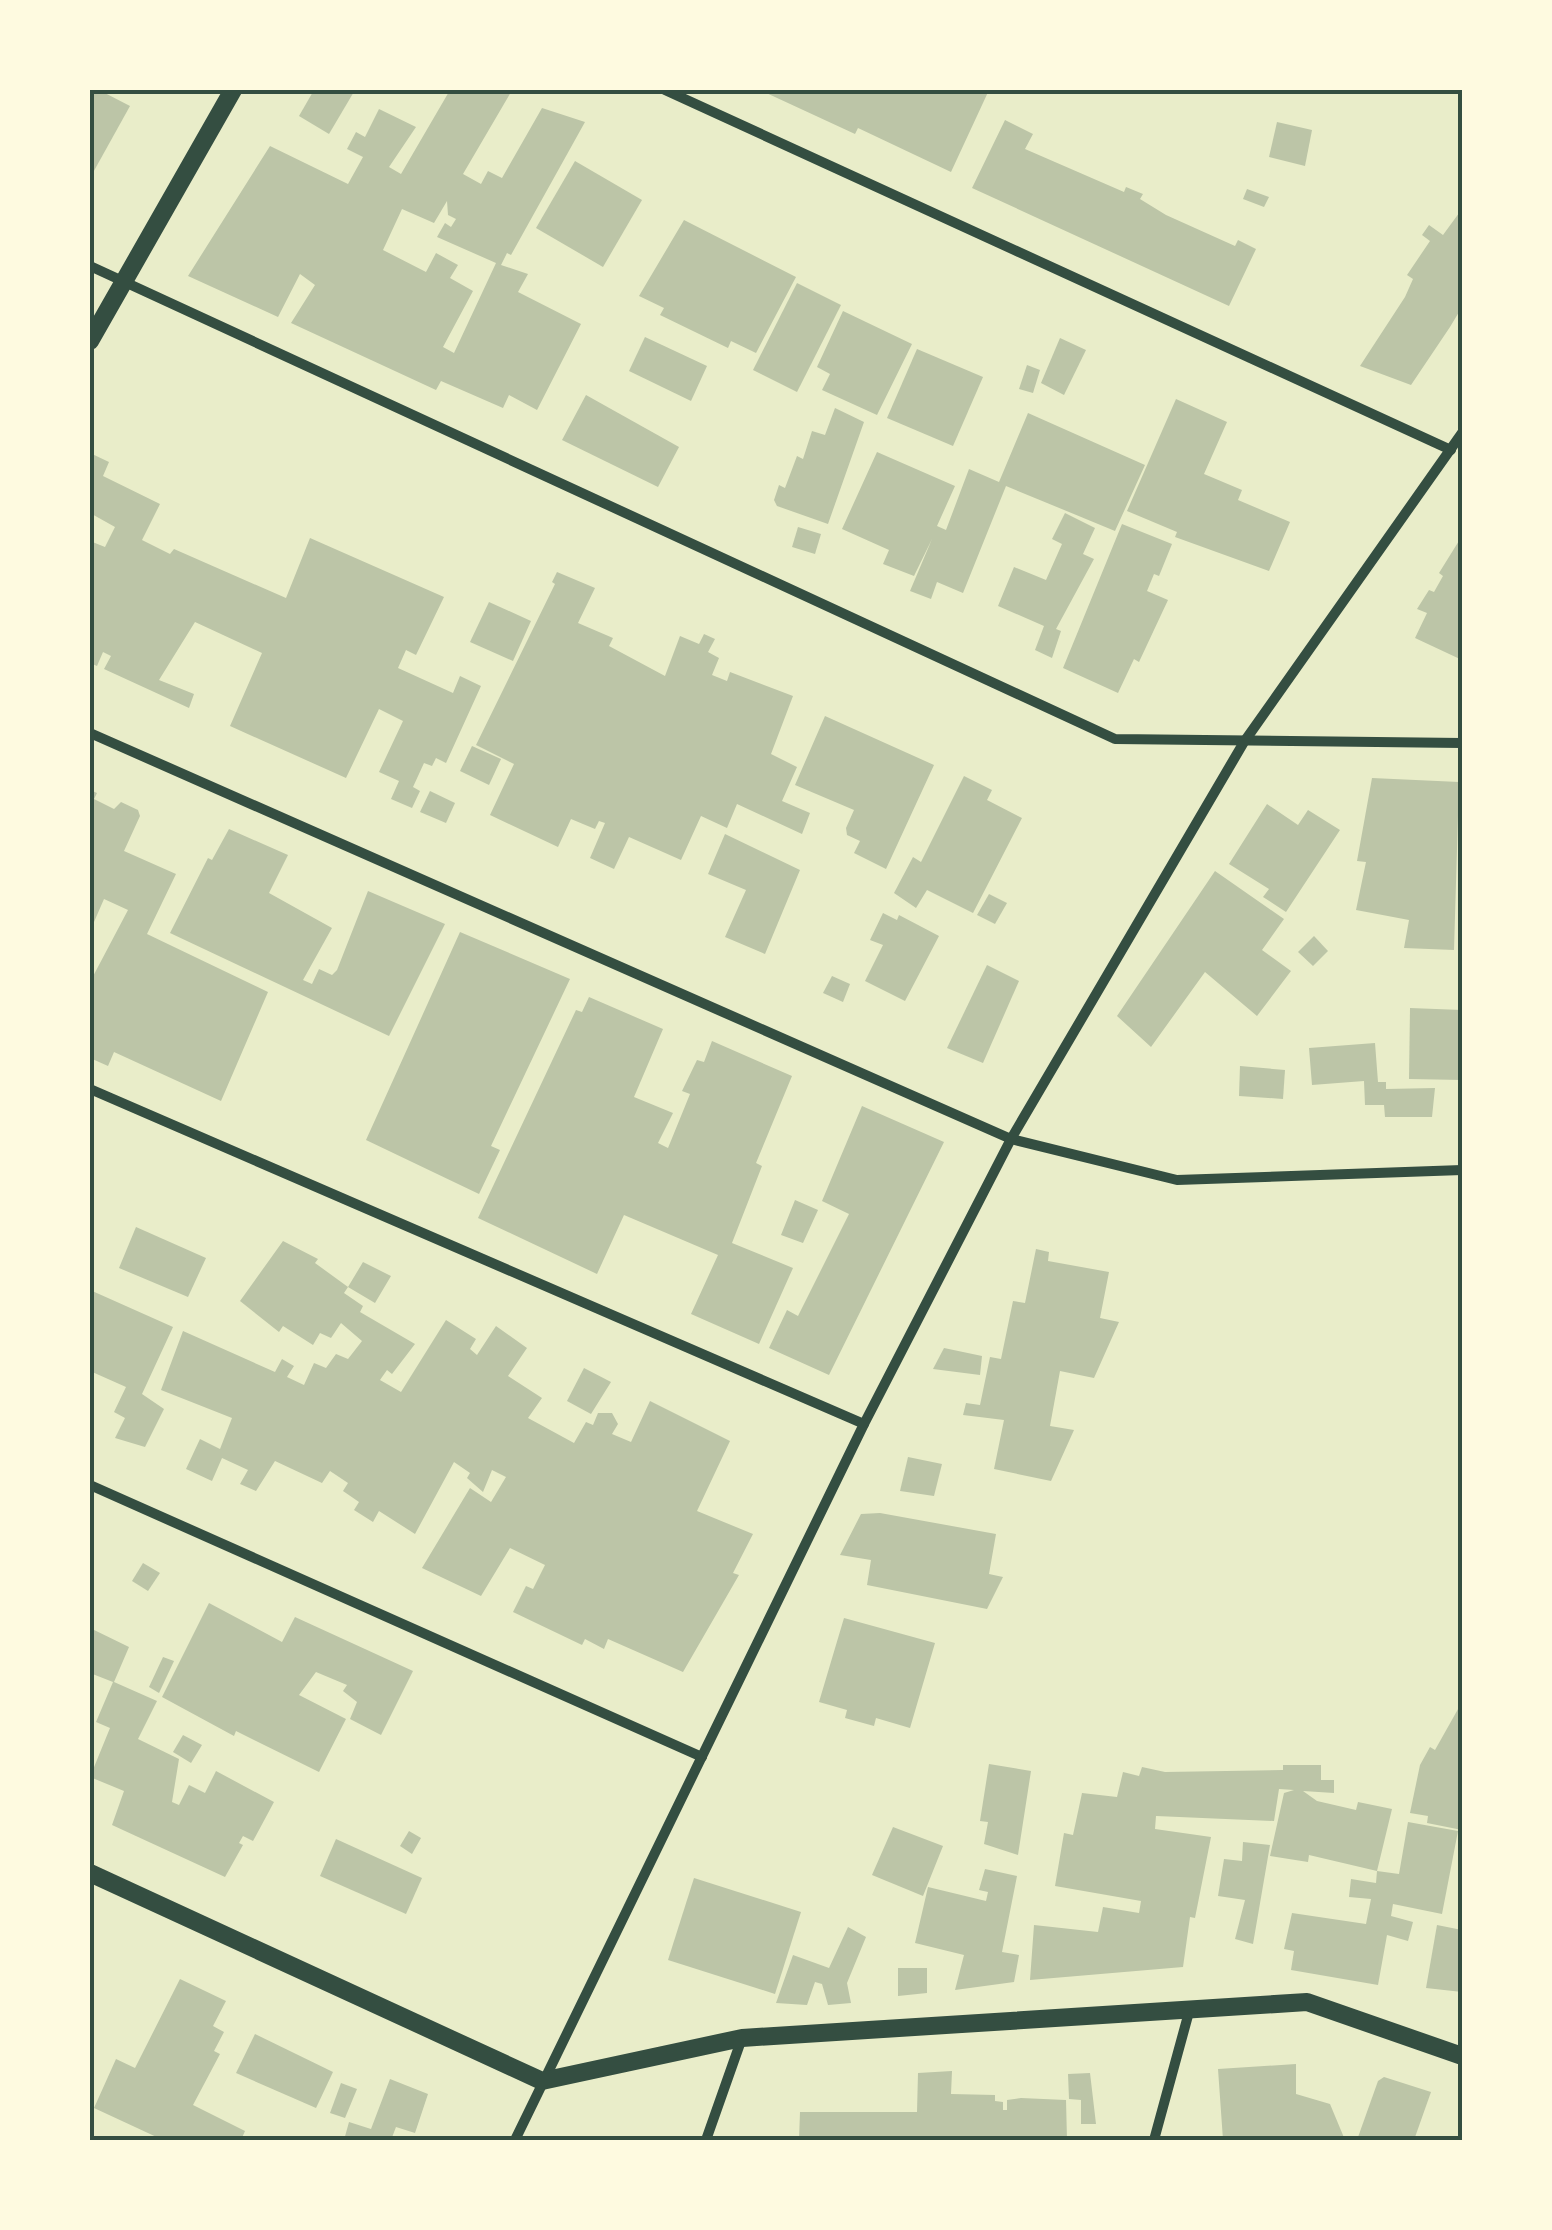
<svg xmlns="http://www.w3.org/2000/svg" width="1552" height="2230" font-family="Inter,sans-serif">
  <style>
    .building { fill: #bcc5a7; fill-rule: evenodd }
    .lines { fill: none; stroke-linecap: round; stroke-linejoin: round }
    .minor { stroke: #344e41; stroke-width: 10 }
    .tertiary { stroke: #344e41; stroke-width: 18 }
    .neatline { fill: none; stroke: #344e41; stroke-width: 4 }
  </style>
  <rect width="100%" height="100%" fill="#e9edc9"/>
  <!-- building -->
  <g class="building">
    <path d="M90,90H99L130,106L90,178Z"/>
    <path d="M314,90H355L329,134L299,116Z"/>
    <path d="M450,90L511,92L463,174L481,184L488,171L502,178L542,108L585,122L511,255L507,253L501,265L528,274L518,292L581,324L537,410L509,395L503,408L441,381L436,390L291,323L315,285L300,274L278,317L188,276L270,146L348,184L363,157L347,149L356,132L365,137L379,109L416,127L389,167L401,174ZM447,201L448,215L456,219L451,227L445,223L437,237L496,263L454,353L443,347L473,291L450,278L458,265L436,253L426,272L383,250L402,209L434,223Z"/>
    <path d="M760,90H989L951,172L858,128L855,134Z"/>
    <path d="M1005,120L1033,134L1025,149L1124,192L1126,187L1143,194L1140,199L1166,215L1235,246L1238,240L1256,249L1229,306L972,188Z"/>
    <path d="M1277,122L1312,130L1305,166L1269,157Z"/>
    <path d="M575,161L642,200L603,267L536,228Z"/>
    <path d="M1247,189L1269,197L1264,207L1243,199Z"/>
    <path d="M1462,209V307L1450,327L1411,385L1360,366L1405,297L1413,279L1407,275L1430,241L1422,235L1429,225L1443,235Z"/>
    <path d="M684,220L796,277L756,353L731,341L728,348L660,315L664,308L639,296Z"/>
    <path d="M797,283L841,305L797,392L753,370Z"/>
    <path d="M843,311L912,344L877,415L822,390L830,374L817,367Z"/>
    <path d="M645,337L707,366L691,401L629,371Z"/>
    <path d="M1060,338L1086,350L1064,395L1041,383Z"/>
    <path d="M917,349L983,377L953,446L887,418Z"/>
    <path d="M1027,365L1040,370L1033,393L1019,389Z"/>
    <path d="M586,395L679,447L658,487L562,440Z"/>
    <path d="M1176,399L1227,422L1204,474L1242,490L1238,500L1290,522L1269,571L1175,537L1177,532L1127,511Z"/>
    <path d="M835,408L864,422L828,524L777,506L774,500L779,485L785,488L797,456L803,459L812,431L825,435Z"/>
    <path d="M1028,413L1145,465L1115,531L1006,486L963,593L937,582L931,599L910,591L932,539L914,576L883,564L889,550L842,529L877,452L955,486L937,526L946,530L969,469L999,482Z"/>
    <path d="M90,453L109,462L103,476L160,504L142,540L170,554L174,549L286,598L310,538L444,597L416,655L406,650L398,668L453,693L460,676L481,686L446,763L436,758L432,766L424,763L413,787L420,791L412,808L391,799L399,781L379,772L403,721L379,709L346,778L230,726L262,653L195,622L159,680L194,694L189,708L104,669L111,656L103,652L97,666L90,663V541L105,547L115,527L90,513Z"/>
    <path d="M1065,513L1095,528L1083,554L1094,559L1056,629L1061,631L1052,658L1035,650L1044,626L998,606L1014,567L1046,580L1062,544L1052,539Z"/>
    <path d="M1122,524L1172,544L1159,576L1154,574L1147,591L1168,600L1139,662L1134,659L1118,693L1063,668Z"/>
    <path d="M798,527L821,534L815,554L792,547Z"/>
    <path d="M1462,536V660L1415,638L1427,613L1417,609L1429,590L1434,592L1443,576L1439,573Z"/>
    <path d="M557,572L595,588L578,623L613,638L609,646L665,676L680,636L699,644L704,634L715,639L708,652L719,658L712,675L727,681L730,672L793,696L771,754L797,767L782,801L810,813L802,834L737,804L727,828L701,816L681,860L629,837L614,869L590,858L605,823L599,821L595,829L571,819L558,847L490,815L514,764L476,745L555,584L552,582Z"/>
    <path d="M489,602L531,621L513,661L470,642Z"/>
    <path d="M825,716L934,765L886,869L854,853L860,841L847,835L846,828L854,810L795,785Z"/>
    <path d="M472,746L501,759L489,785L460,771Z"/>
    <path d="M964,776L992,790L987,800L1022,818L973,913L927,890L916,908L894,893L913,857L921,862Z"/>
    <path d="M1372,778L1459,782L1454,950L1404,948L1409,920L1356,910L1366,862L1357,861Z"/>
    <path d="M90,790L97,793L94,799L114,809L121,802L138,810L140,816L124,851L176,874L147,934L268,992L221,1101L114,1052L108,1066L90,1058V982L128,910L104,899L94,922L90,919Z"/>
    <path d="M430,791L455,803L446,823L420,812Z"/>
    <path d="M1267,804L1298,825L1308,810L1340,830L1286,912L1263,897L1269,889L1229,864Z"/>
    <path d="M229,829L288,855L269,893L332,928L303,980L312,984L319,969L332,975L337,970L368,891L445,924L389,1036L170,933L208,858L212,860Z"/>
    <path d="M725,834L800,870L765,954L725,937L746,890L708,874Z"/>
    <path d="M1215,871L1284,919L1262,950L1291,971L1257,1016L1205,972L1151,1047L1117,1016Z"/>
    <path d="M989,894L1007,903L995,924L977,915Z"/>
    <path d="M883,913L897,920L899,915L939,936L905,1001L865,981L883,945L870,940Z"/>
    <path d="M460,932L570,979L491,1146L500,1150L479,1194L366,1140Z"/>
    <path d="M1314,936L1328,951L1313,966L1298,952Z"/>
    <path d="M987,965L1019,981L983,1063L947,1048Z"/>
    <path d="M832,976L850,984L843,1002L823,993Z"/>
    <path d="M589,997L663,1029L634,1097L673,1113L658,1143L668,1148L690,1094L682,1091L697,1060L704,1062L712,1041L792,1076L756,1163L762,1166L732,1243L793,1268L759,1344L691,1314L718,1255L624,1215L597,1274L478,1218L576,1010L582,1012Z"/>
    <path d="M1410,1008L1462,1010V1080L1409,1079Z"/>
    <path d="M1375,1043L1378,1082H1386V1089L1435,1088L1432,1117H1385L1384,1105H1365L1364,1081L1312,1085L1309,1048Z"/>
    <path d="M1240,1066L1285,1070L1283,1099L1239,1096Z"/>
    <path d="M862,1106L944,1142L829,1375L769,1348L787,1310L798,1316L849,1214L822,1201Z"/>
    <path d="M795,1200L818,1210L803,1243L781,1235Z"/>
    <path d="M136,1227L206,1258L188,1297L119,1268Z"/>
    <path d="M283,1241L318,1259L315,1263L348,1287L363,1262L391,1276L375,1303L348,1287L344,1293L363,1306L360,1312L415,1344L392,1374L387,1370L380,1380L401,1392L446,1320L476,1339L470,1349L477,1355L496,1326L527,1348L508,1376L542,1398L528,1418L574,1443L586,1422L593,1425L598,1413H612L618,1424L612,1434L631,1442L650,1401L730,1441L697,1511L753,1534L733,1573L739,1575L683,1672L608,1639L604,1649L585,1639L582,1645L513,1612L526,1586L533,1589L545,1565L510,1548L481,1596L422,1568L470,1488L491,1502L506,1477L492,1470L483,1492L467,1478L470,1473L454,1462L415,1534L379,1511L373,1522L354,1510L359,1502L343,1491L348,1483L330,1471L322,1483L275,1461L256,1491L240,1484L248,1470L222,1458L212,1481L186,1469L200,1439L220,1449L232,1418L161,1390L183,1331L275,1372L282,1359L294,1366L287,1377L304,1385L314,1363L326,1368L336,1354L348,1359L362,1341L341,1323L331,1338L320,1333L313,1345L283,1326L279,1332L240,1301Z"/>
    <path d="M1036,1249L1049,1252L1048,1261L1109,1272L1100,1318L1119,1322L1094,1378L1060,1371L1050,1426L1074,1430L1051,1481L994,1469L1004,1420L963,1415L966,1403L980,1405L990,1357L1001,1359L1013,1301L1025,1303Z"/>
    <path d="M90,1290L173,1327L142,1394L164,1409L145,1447L115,1438L125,1418L114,1412L126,1387L90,1371Z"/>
    <path d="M944,1348L982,1356L980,1375L933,1369Z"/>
    <path d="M584,1368L611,1382L591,1414L567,1401Z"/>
    <path d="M908,1457L942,1464L934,1496L900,1491Z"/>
    <path d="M880,1513L996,1534L989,1574L1003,1577L987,1609L867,1585L871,1560L840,1555L861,1514Z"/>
    <path d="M143,1563L160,1573L148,1591L132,1581Z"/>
    <path d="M209,1603L282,1642L295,1617L413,1671L381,1735L350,1719L357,1702L343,1691L347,1685L316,1672L299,1695L346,1719L319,1772L236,1731L234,1736L162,1697Z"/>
    <path d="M844,1618L935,1643L910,1728L876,1718L874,1726L845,1718L847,1710L819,1702Z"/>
    <path d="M90,1628L129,1647L114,1682L157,1701L138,1739L179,1759L172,1802L179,1805L189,1785L205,1793L216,1771L274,1802L253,1841L243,1836L239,1843L243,1845L225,1877L112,1825L124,1791L90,1777L110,1728L96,1722L113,1682L90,1673Z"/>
    <path d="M163,1657L174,1661L159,1693L149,1687Z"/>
    <path d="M1462,1702V1830L1427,1823L1428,1816L1410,1813L1420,1765L1430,1747L1435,1750Z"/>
    <path d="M183,1735L202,1745L191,1763L173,1752Z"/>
    <path d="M989,1764L1031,1771L1018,1855L984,1844L988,1822L980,1821Z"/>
    <path d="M1283,1765H1321V1780H1334V1793L1303,1791L1317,1801L1356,1810L1358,1802L1392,1809L1377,1871L1399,1874L1408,1822L1458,1831L1442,1914L1393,1904L1391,1916L1413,1922L1408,1941L1387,1935L1378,1985L1291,1970L1294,1951L1284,1949L1292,1913L1366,1924L1371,1899L1349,1897L1351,1879L1376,1883L1377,1871L1309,1855L1308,1862L1270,1856L1284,1793L1294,1790L1279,1789L1274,1821L1156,1816L1155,1829L1211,1837L1195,1918L1190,1917L1183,1967L1030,1980L1034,1925L1098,1932L1103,1907L1139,1913L1141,1901L1055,1886L1064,1833L1073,1835L1082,1793L1117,1797L1123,1772L1139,1776L1142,1767L1165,1772L1283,1770Z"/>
    <path d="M893,1827L943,1846L923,1896L872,1875Z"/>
    <path d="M409,1831L421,1838L412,1854L400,1846Z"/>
    <path d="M336,1839L422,1878L406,1914L320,1876Z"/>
    <path d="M1243,1842L1270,1845L1253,1944L1235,1939L1245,1900L1218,1896L1224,1859L1242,1861Z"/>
    <path d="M985,1869L1017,1876L1002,1952L1019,1955L1014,1982L955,1990L964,1955L915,1943L928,1887L986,1901L988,1892L979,1890Z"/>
    <path d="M694,1878L801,1912L775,1994L668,1960Z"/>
    <path d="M1437,1925L1462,1930V1992L1426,1988Z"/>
    <path d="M848,1927L866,1937L847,1983L851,2003L828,2005L822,1984L815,1982L807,2005L776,2003L793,1955L829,1968Z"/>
    <path d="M898,1968H927V1993L898,1996Z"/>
    <path d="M180,1979L226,2001L213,2026L224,2032L214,2051L220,2054L193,2105L245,2131L241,2140H163L94,2108L116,2059L135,2068Z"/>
    <path d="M255,2034L333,2072L316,2108L236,2073Z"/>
    <path d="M1296,2064V2094L1330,2104L1345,2140H1223L1218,2069Z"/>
    <path d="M952,2071L951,2094L995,2095V2101L1003,2102V2110H1007V2100L1021,2098L1066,2100L1067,2140H799L800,2112H917L918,2073Z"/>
    <path d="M1090,2073L1096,2124H1081V2100L1069,2099L1068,2074Z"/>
    <path d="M1384,2077L1431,2092L1414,2140H1357L1378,2081Z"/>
    <path d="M390,2079L428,2094L415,2133L396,2127L391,2140H344L349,2122L371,2129Z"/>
    <path d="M341,2083L357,2089L345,2118L330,2113Z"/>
  </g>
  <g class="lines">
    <!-- minor -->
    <g class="minor">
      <path d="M665,90L1451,450"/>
      <path d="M90,266L1115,739L1462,743"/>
      <path d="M90,733L1011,1139L1177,1180L1462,1170"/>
      <path d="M90,1089L864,1424"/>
      <path d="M90,1485L702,1757"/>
      <path d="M515,2140L864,1424L1011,1139L1244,742L1462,433"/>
      <path d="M706,2140L742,2038"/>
      <path d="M1154,2140L1189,2012"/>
    </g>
    <!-- tertiary -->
    <g class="tertiary">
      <path d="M90,341L233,90"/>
      <path d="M90,1873L542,2081L742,2038L1307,2002L1462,2056"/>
    </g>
  </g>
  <!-- border -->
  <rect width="1552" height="2230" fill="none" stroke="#fefae0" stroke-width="185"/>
  <rect x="92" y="92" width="1368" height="2046" class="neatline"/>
</svg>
